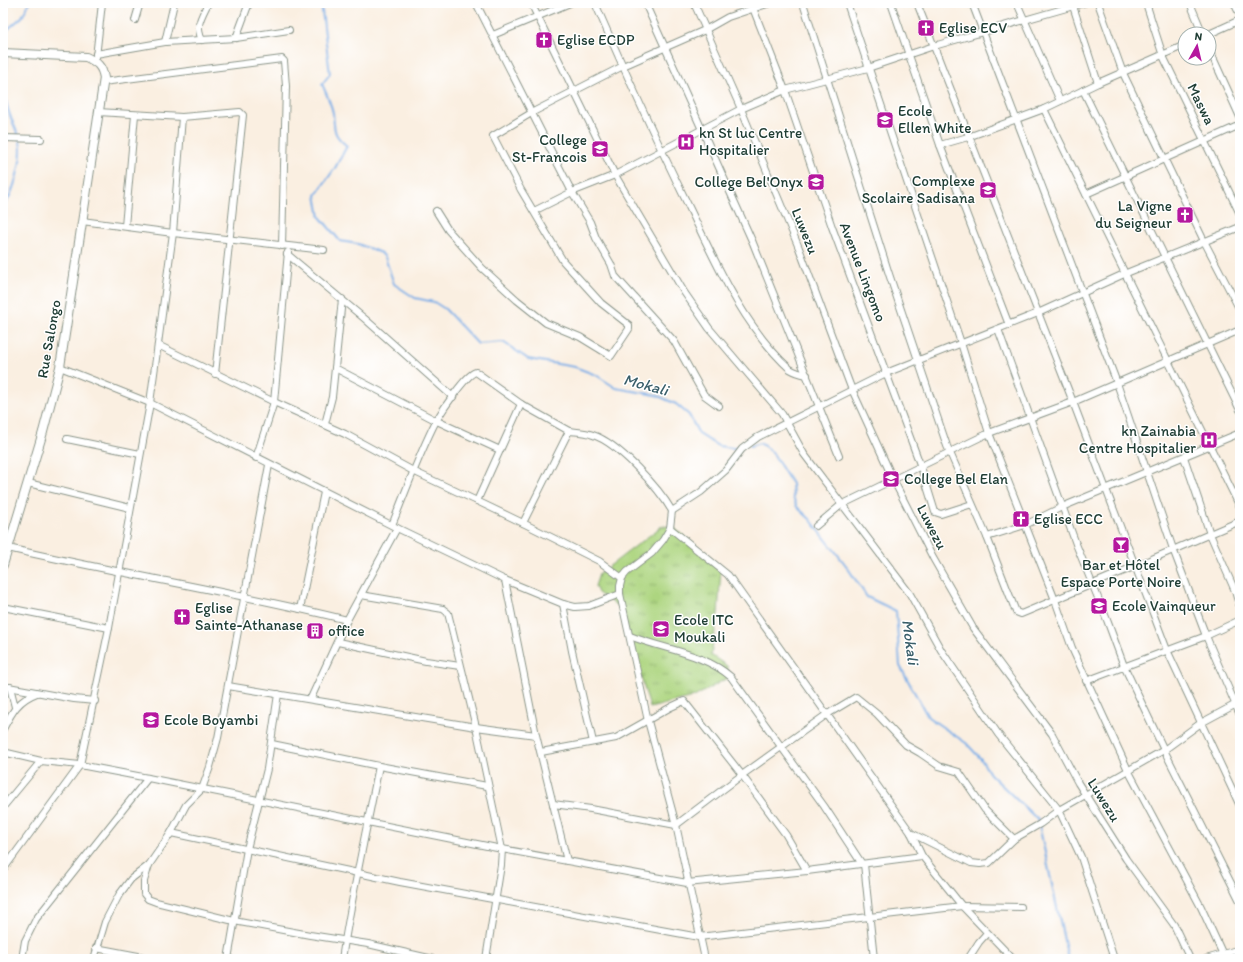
<svg xmlns="http://www.w3.org/2000/svg" width="1243" height="962" font-family="Itim,sans-serif">
  <style>
    .grass { fill: url(#grass-tufts); stroke: #66895a }
    .lines { fill: none; stroke-linecap: round; stroke-linejoin: round }
    .stream { stroke: #7aaee7; stroke-width: 2 }
    .street-casing { stroke: #8c968a; stroke-width: 8 }
    .secondary-casing { stroke: #8c968a; stroke-width: 10 }
    .street { stroke: #fff; stroke-width: 6 }
    .secondary { stroke: #fff; stroke-width: 8 }
    .labels { text-anchor: middle; stroke-width: 3; stroke-linejoin: round; paint-order: stroke }
    .poi-label { font-size: 15px; fill: #1f3d34; stroke: #fff; text-anchor: start }
    .street-label { font-size: 15px; fill: #1f3d34; stroke: #fff }
    .water-label { font-size: 16px; font-style: italic; fill: #3a5f6a; stroke: #fff }
  </style>
  <defs>
    <pattern id="grass-tufts" width="24" height="20" patternUnits="userSpaceOnUse"><rect width="24" height="20" fill="#add580"/><path d="M3 7l-1-3M5 7V3M7 7l1-3M15 17l-1-3M17 17v-4M19 17l1-3" fill="none" stroke="#8cae6a"/></pattern>
  </defs>
  <rect width="100%" height="100%" fill="#fff"/>
  <filter id="ink" filterUnits="userSpaceOnUse"><feTurbulence type="fractalNoise" baseFrequency=".025" numOctaves="2"/><feDisplacementMap in="SourceGraphic" scale="8" xChannelSelector="R" yChannelSelector="G"/><feConvolveMatrix kernelMatrix="1 2 1 2 8 2 1 2 1" color-interpolation-filters="sRGB"/></filter>
  <filter id="wash" filterUnits="userSpaceOnUse"><feTurbulence type="fractalNoise" baseFrequency=".012" numOctaves="4" result="noise"/><feDisplacementMap in="SourceGraphic" scale="16" xChannelSelector="R" yChannelSelector="G"/><feGaussianBlur stdDeviation="0.9" result="paint"/><feColorMatrix in="noise" values="0 0 0 0 0 0 0 0 0 0 0 0 0 0 0 0 0 1.4 0 .05"/><feComposite in="paint" operator="in"/></filter>
  <g filter="url(#wash)">
    <rect width="100%" height="100%" fill="#faefe1"/>
    <!-- grass -->
    <path class="grass" d="M662,526L673,527L721,568L718,614L711,655L727,666L729,677L696,696L650,708L621,608L598,593L595,586L599,574Z"/>
    <g class="lines">
      <!-- stream -->
      <g class="stream">
        <path d="M321,3L330,74L322,84C326,93 331,103 333,113C335,130 332,134 347,146L335,168L316,195L320,217L340,241L358,244L381,253L385,257L394,284L415,298L434,302L445,309L478,344L503,342L528,359L575,367L596,375L616,388L656,395L676,404L689,415L699,434L718,446L740,449"/>
        <path d="M3,42L8,29L22,17L29,3"/>
        <path d="M3,44L4,50"/>
        <path d="M3,206C13,197 24,156 20,142C17,128 8,116 6,101C4,88 6,74 7,61L5,55"/>
        <path d="M750,446L760,443L772,452L792,484L793,497L797,507L810,519L845,564L867,597L896,611L900,666L928,717L966,743L981,759L990,774L1038,820L1068,959"/>
      </g>
    </g>
  </g>
  <g filter="url(#ink)">
    <g class="lines">
      <!-- street casing -->
      <g class="street-casing">
        <g id="street">
          <path d="M476,3L572,192L590,222L596,238L611,264L615,276L674,341L704,395L719,406"/>
          <path d="M531,3L615,175L684,292L709,328L782,414L804,454L910,594L941,650L998,734L1059,810L1081,857L1114,959"/>
          <path d="M595,3C625,72 656,140 689,207C716,263 743,326 790,369C795,372 802,374 807,375"/>
          <path d="M645,3L753,243L839,456"/>
          <path d="M694,3L741,109L799,248L850,385L893,479L933,558L973,628L1052,734L1078,783L1126,859L1174,925L1190,959"/>
          <path d="M751,3L785,90L832,227L921,467L935,512L941,514L972,504"/>
          <path d="M803,3L889,274L947,446L987,537L1016,612L1021,614C1094,584 1167,553 1240,521"/>
          <path d="M847,3L961,343L989,433L1055,600L1072,648L1128,770L1201,907L1225,959"/>
          <path d="M891,3L940,145L1009,325"/>
          <path d="M917,3L1073,402L1167,650L1240,806"/>
          <path d="M972,3L1117,383L1173,549L1206,636L1240,715"/>
          <path d="M1017,3L1060,101"/>
          <path d="M1072,3L1098,83"/>
          <path d="M1098,3L1123,73L1204,241L1240,310"/>
          <path d="M1146,3L1163,56L1240,214"/>
          <path d="M1190,3L1203,34"/>
          <path d="M1234,3L1240,15"/>
          <path d="M135,20L140,3"/>
          <path d="M1209,34L1240,20"/>
          <path d="M493,35L570,3"/>
          <path d="M236,38L249,3"/>
          <path d="M202,40C195,25 201,18 208,3"/>
          <path d="M165,42L174,3"/>
          <path d="M1209,49L1240,117"/>
          <path d="M96,54L165,42L236,38L289,30"/>
          <path d="M96,57L102,3"/>
          <path d="M103,82L282,59L284,61L286,86L282,246"/>
          <path d="M1083,90L1240,410"/>
          <path d="M1044,109L1240,507"/>
          <path d="M98,112L182,117L240,112L243,115L215,374"/>
          <path d="M3,138L41,139"/>
          <path d="M940,145L968,137L1044,109L1098,83L1185,45"/>
          <path d="M1086,194L1240,125"/>
          <path d="M436,211L448,230L482,268L517,300L546,323L580,337L611,356L629,329V325L601,303L563,261L521,190L493,136L533,112L623,66L705,30L728,17L770,3"/>
          <path d="M534,211L572,192L615,175L741,109L785,90L868,68L934,46L1084,3"/>
          <path d="M82,221L173,233L324,250"/>
          <path d="M125,226L135,115"/>
          <path d="M287,254L365,319L453,397"/>
          <path d="M342,299L335,368L437,421L500,450"/>
          <path d="M998,329L1076,544L1107,620L1124,666L1164,750L1240,901"/>
          <path d="M158,345L274,402L345,434L415,472L477,501"/>
          <path d="M60,367L150,403L397,528L505,580L563,604L575,607L589,606L620,594"/>
          <path d="M521,404L477,501L523,523"/>
          <path d="M325,424L332,397L335,368"/>
          <path d="M569,431C577,432 586,432 593,435C618,443 659,488 672,511"/>
          <path d="M67,439L140,454"/>
          <path d="M1184,457L1210,534L1235,591L1240,609"/>
          <path d="M256,458L274,402L288,252"/>
          <path d="M28,483L130,508"/>
          <path d="M392,525C406,491 419,454 436,421C442,411 466,374 476,372L521,404L569,431L523,523L599,561L622,578"/>
          <path d="M816,526L841,505L989,433L1073,402L1240,330"/>
          <path d="M670,528L728,575L911,833L922,856L962,906L1013,959"/>
          <path d="M987,537L1025,525L1062,507L1240,433"/>
          <path d="M8,548C120,574 235,592 347,620"/>
          <path d="M505,580L536,735L567,861"/>
          <path d="M361,595L443,609L448,613L476,727L502,849L501,865L486,959"/>
          <path d="M563,604L572,651L593,742"/>
          <path d="M3,607L109,628"/>
          <path d="M300,609L324,492"/>
          <path d="M630,636C662,649 704,653 731,677L824,806L862,864"/>
          <path d="M338,642L426,661L460,666"/>
          <path d="M1086,681L1206,636L1240,620"/>
          <path d="M3,686L74,699L95,701"/>
          <path d="M228,686L476,727L536,735"/>
          <path d="M10,687L15,707"/>
          <path d="M311,698L347,620L397,528"/>
          <path d="M3,729C12,712 18,700 37,693"/>
          <path d="M272,744L379,766L487,786"/>
          <path d="M3,752L41,761L80,765L148,778L502,849L687,883L807,871L922,856"/>
          <path d="M541,752L616,738L671,707L684,701L742,775L786,835L807,871"/>
          <path d="M553,804L591,809L676,825L742,775L826,715L856,697L877,714L906,745L920,753L939,766L959,772L985,810L1014,839"/>
          <path d="M3,807L41,761"/>
          <path d="M171,833L400,882L699,937L962,906L1021,907"/>
          <path d="M911,833L971,863L980,864L989,863L1014,839L1040,824L1059,810L1164,750L1201,723L1240,702"/>
          <path d="M864,864L874,959"/>
          <path d="M149,865L144,881V894L148,899L156,902L234,921L310,935L368,944L433,959"/>
          <path d="M3,870L80,765L109,628L150,403L173,233L182,117"/>
          <path d="M96,948L154,959"/>
          <path d="M22,959L25,941L36,919L148,778"/>
          <path d="M94,959L105,922L119,895L131,879L149,865L171,833L186,805L202,789L210,767L218,738L269,465"/>
          <path d="M228,959L247,849L267,769L278,694"/>
          <path d="M342,959C352,895 366,831 379,766"/>
          <path d="M705,959L676,825L648,721L620,594V586L622,578L627,572L652,553L663,540L670,528L672,511L701,492L726,470L742,449L758,437L886,373L1038,313L1124,274L1240,227"/>
          <path d="M968,959L979,942L987,933"/>
          <path d="M1206,959L1240,949"/>
        </g>
      </g>
      <!-- secondary casing -->
      <g class="secondary-casing">
        <path id="secondary" d="M3,53L86,57C97,62 102,66 104,78L60,367L43,432L3,565"/>
      </g>
      <!-- street -->
      <use href="#street" class="street"/>
      <!-- secondary -->
      <use href="#secondary" class="secondary"/>
    </g>
  </g>
  <!-- icons -->
  <defs>
    <g id="church-square" transform="scale(0.9)"><rect x="-9" y="-9" width="18" height="18" rx="4" fill="#b5179e" stroke="#fff"/><path d="M-1.2-6h2.4v3.5h3.3v2.4h-3.3V6h-2.4V-.1h-3.3v-2.4h3.3Z" fill="#fff"/></g>
    <g id="school-square" transform="scale(0.9)"><rect x="-9" y="-9" width="18" height="18" rx="4" fill="#b5179e" stroke="#fff"/><path d="M0-5L7-2L0 1L-7-2ZM-4 1L0 2.5L4 1V4Q0 6-4 4Z" fill="#fff"/></g>
    <g id="hospital-square" transform="scale(0.9)"><rect x="-9" y="-9" width="18" height="18" rx="4" fill="#b5179e" stroke="#fff"/><path d="M-5-5h3v3.5h4V-5h3V5h-3V1.5h-4V5h-3Z" fill="#fff"/></g>
    <g id="bar-square" transform="scale(0.9)"><rect x="-9" y="-9" width="18" height="18" rx="4" fill="#b5179e" stroke="#fff"/><path d="M-6-5H6L.8 .8V4.5H3.5V6h-7V4.5H-.8V.8Z" fill="#fff"/></g>
    <g id="building-square" transform="scale(0.9)"><rect x="-9" y="-9" width="18" height="18" rx="4" fill="#b5179e" stroke="#fff"/><path d="M-4-6H4V6H1V3H-1V6H-4ZM-2.5-4.3h1.7v1.8h-1.7ZM.8-4.3h1.7v1.8H.8ZM-2.5-1h1.7V.8h-1.7ZM.8-1h1.7V.8H.8Z" fill="#fff"/></g>
  </defs>
  <g fill-rule="evenodd">
    <use href="#church-square" x="926" y="28"/>
    <use href="#church-square" x="544" y="40"/>
    <use href="#school-square" x="885" y="120"/>
    <use href="#hospital-square" x="686" y="142"/>
    <use href="#school-square" x="600" y="149"/>
    <use href="#school-square" x="816" y="182"/>
    <use href="#school-square" x="988" y="190"/>
    <use href="#church-square" x="1185" y="215"/>
    <use href="#hospital-square" x="1209" y="440"/>
    <use href="#school-square" x="891" y="479"/>
    <use href="#church-square" x="1021" y="519"/>
    <use href="#bar-square" x="1121" y="545"/>
    <use href="#school-square" x="1099" y="606"/>
    <use href="#church-square" x="182" y="617"/>
    <use href="#school-square" x="661" y="629"/>
    <use href="#building-square" x="315" y="631"/>
    <use href="#school-square" x="151" y="720"/>
  </g>
  <g class="labels">
    <!-- poi labels -->
    <g class="poi-label">
      <text x="939" y="33">Eglise ECV</text>
      <text x="557" y="45">Eglise ECDP</text>
      <text x="898" y="116">Ecole<tspan x="898" dy="17">Ellen White</tspan></text>
      <text x="699" y="138">kn St luc Centre<tspan x="699" dy="17">Hospitalier</tspan></text>
      <text x="587" y="145" text-anchor="end">College<tspan x="587" dy="17">St-Francois</tspan></text>
      <text x="975" y="186" text-anchor="end">Complexe<tspan x="975" dy="17">Scolaire Sadisana</tspan></text>
      <text x="803" y="187" text-anchor="end">College Bel'Onyx</text>
      <text x="1172" y="211" text-anchor="end">La Vigne<tspan x="1172" dy="17">du Seigneur</tspan></text>
      <text x="1196" y="436" text-anchor="end">kn Zainabia<tspan x="1196" dy="17">Centre Hospitalier</tspan></text>
      <text x="904" y="484">College Bel Elan</text>
      <text x="1034" y="524">Eglise ECC</text>
      <text x="1121" y="570" text-anchor="middle">Bar et Hôtel<tspan x="1121" dy="17">Espace Porte Noire</tspan></text>
      <text x="1112" y="611">Ecole Vainqueur</text>
      <text x="195" y="613">Eglise<tspan x="195" dy="17">Sainte-Athanase</tspan></text>
      <text x="674" y="625">Ecole ITC<tspan x="674" dy="17">Moukali</tspan></text>
      <text x="328" y="636">office</text>
      <text x="164" y="725">Ecole Boyambi</text>
    </g>
    <!-- street labels -->
    <g class="street-label">
      <text transform="translate(1201 104) rotate(64)" y="5">Maswa</text>
      <text transform="translate(805 231) rotate(68)" y="5">Luwezu</text>
      <text transform="translate(863 272) rotate(69)" y="5">Avenue Lingomo</text>
      <text transform="translate(49 339) rotate(-80)" y="5">Rue Salongo</text>
      <text transform="translate(932 527) rotate(63)" y="5">Luwezu</text>
      <text transform="translate(1104 800) rotate(58)" y="5">Luwezu</text>
    </g>
    <!-- water labels -->
    <g class="water-label">
      <text transform="translate(646 384) rotate(15)" y="6">Mokali</text>
      <text transform="translate(911 642) rotate(82)" y="6">Mokali</text>
    </g>
  </g>
  <!-- margin -->
  <rect width="1243" height="962" fill="none" stroke="#fff" stroke-width="16"/>
  <!-- north arrow -->
  <g transform="translate(1197 46) rotate(8)"><circle r="19" fill="#ffffff" stroke="#a5b1ae"/>
  <path d="M0-3L7 15L0 10L-7 15Z" fill="#b5179e"/>
  <text y="-6" font-size="11" font-weight="bold" text-anchor="middle" fill="#1f3d34">N</text>
  </g>
</svg>
